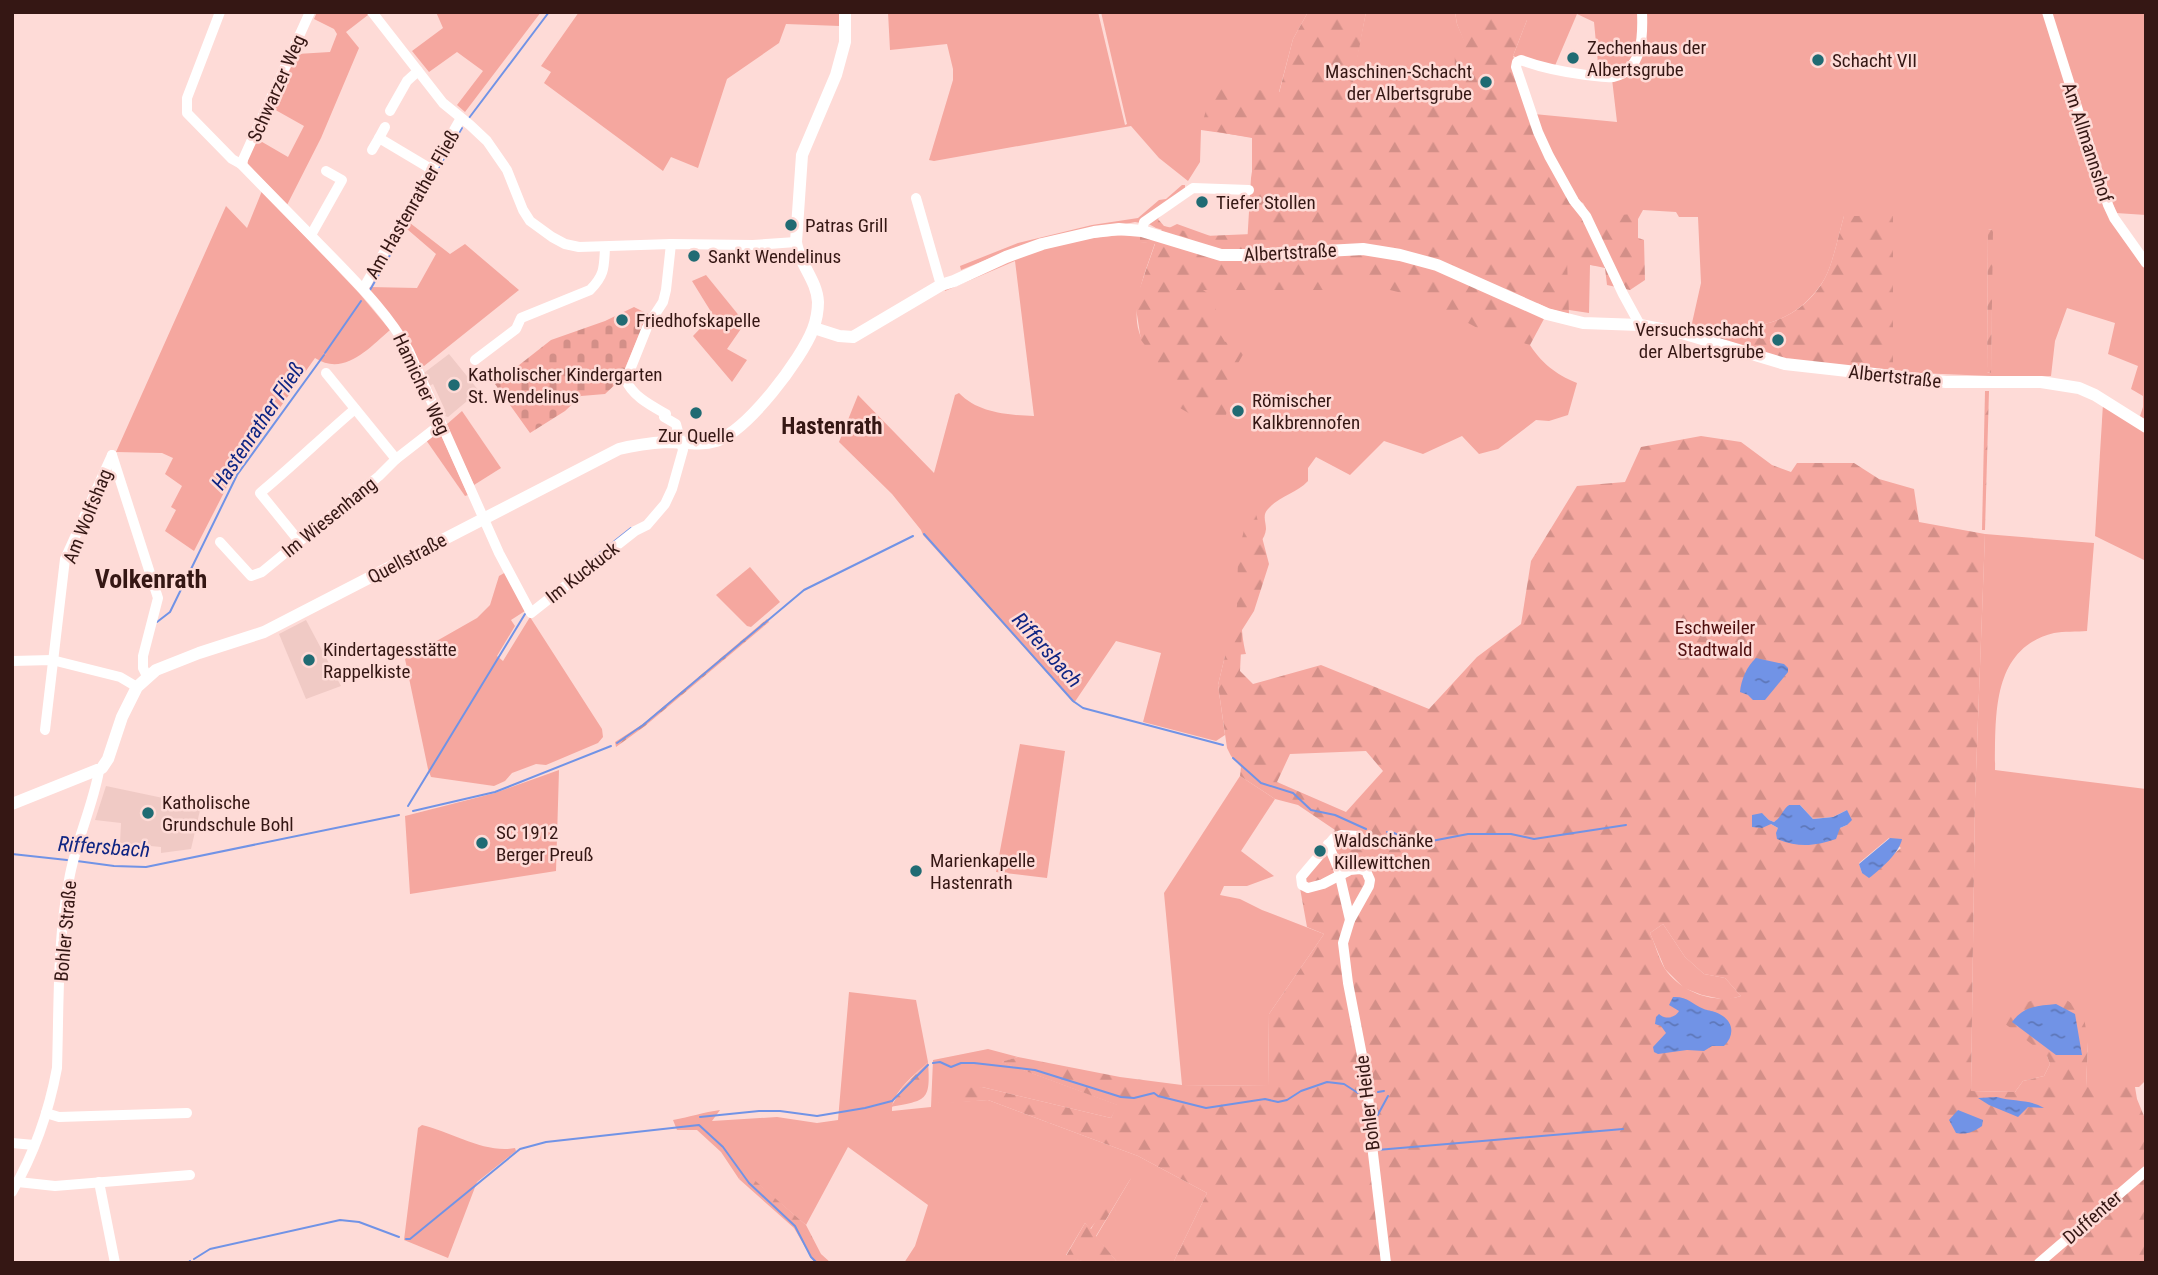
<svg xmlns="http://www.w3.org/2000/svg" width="2158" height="1275" font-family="'Roboto Condensed',sans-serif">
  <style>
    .built { fill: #f0cac5 }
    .green { fill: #f5a79f; fill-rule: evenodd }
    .forest { fill: url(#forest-firs); fill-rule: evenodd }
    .cemetery { fill: url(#cemetery-stones) }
    .water { fill: url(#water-ripples) }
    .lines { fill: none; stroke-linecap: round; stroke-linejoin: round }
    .stream { stroke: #7193e6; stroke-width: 2 }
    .minor { stroke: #fff; stroke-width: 10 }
    .major { stroke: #fff; stroke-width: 12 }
    .poi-dot { fill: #206b73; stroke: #fedbd7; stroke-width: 2.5 }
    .labels { text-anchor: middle; stroke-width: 5; stroke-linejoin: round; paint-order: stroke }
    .poi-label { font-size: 19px; fill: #351714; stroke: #fedbd7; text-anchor: start }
    .street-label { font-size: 19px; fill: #351714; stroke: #fedbd7 }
    .park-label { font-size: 19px; fill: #4f0e0e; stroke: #fedbd7 }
    .water-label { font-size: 21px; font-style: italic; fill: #0f2583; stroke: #fedbd7 }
    .quarter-label { font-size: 23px; font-weight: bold; fill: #351714; stroke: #fedbd7 }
    .district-label { font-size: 26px; font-weight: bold; fill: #351714; stroke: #fedbd7 }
  </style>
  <defs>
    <pattern id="forest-firs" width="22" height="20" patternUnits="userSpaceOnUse" patternTransform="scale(1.75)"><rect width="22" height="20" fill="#f5a79f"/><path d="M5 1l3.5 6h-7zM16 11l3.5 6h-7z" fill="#d38f88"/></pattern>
    <pattern id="cemetery-stones" width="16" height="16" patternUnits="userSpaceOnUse" patternTransform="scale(1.75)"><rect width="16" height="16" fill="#f5a79f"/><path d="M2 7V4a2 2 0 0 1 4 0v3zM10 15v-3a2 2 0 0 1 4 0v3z" fill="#d38f88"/></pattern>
    <pattern id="water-ripples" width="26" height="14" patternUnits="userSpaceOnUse" patternTransform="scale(1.75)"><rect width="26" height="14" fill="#7193e6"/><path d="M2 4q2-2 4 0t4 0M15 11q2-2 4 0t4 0" fill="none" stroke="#5e77b9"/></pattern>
  </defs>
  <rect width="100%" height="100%" fill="#fedbd7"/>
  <!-- built -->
  <g class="built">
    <path d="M449,354L479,391L448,417L442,415L440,412L445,410L433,384L429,386L424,376V373Z"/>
    <path d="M306,620L341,686L306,699L279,634Z"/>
    <path d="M106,786L201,806L191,849L161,853V847L120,843L121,823L95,820Z"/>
  </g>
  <!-- green -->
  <g class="green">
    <path d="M317,12H366L368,15L346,32L359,48L321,138L287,205L248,164V158L257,139L288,157L304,126L272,108L297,54L330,52L337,34L334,29L314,19Z"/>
    <path d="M436,12H541L465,112L457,105L483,71L457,52L429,72L412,51L443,28Z"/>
    <path d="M579,12H840V26L786,24L779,43L727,79L698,168L671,157L663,171L544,83L551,72L541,66Z"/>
    <path d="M888,12H1098L1125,125L1127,124L1101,12H1308L1293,39L1279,92L1349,97L1366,12H1455L1457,24L1464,40L1508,56L1548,159L1579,211L1587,210L1583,203L1576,200L1550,155L1534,114L1617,122L1612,79C1646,68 1646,43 1646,12H2043L2106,209L2146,270V420L2140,416L2143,407V396L2131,389L2138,366L2108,354L2115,323L2067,308L2055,341L2051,376L2016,377L1893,372L1892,216H1844C1839,233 1833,263 1825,278C1813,299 1794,315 1772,322C1752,328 1732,329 1715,339L1690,332L1701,283L1698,217H1679L1676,212L1643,210L1638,219V270L1590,265L1589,313L1556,308L1543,301H1538L1528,342C1541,363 1555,374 1577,383L1568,415L1549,421L1536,420L1498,449L1479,454L1462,436L1423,454L1384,441L1350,475L1316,457L1308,468V481C1297,493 1279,496 1268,509C1262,515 1266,522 1266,529C1265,540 1257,544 1253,553C1248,564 1252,574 1252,585C1252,598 1243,610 1242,622C1241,629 1244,648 1246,654L1225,656L1218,685L1225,735L1216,741L1143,722L1161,653L1116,641L1074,703L923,535L921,530L892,494L839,442L858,395L934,473L955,395L959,393C978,413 1008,415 1034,416L1015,261L945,291L944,288C1003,261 1075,231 1140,236L1141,242L1155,243C1145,274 1124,318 1147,347C1147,332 1141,317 1141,302C1140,277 1155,250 1163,226L1169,228L1177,224L1227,242V245H1247L1251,178L1257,138L1201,130L1200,162L1188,181L1159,158L1131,126L934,161L929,160L953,80V69L947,44L890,50ZM1992,229L1991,373H1990L1987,372L1988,230Z"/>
    <path d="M1527,12H1640V43L1623,71L1599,74L1594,22L1577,14L1554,68L1541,66L1513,56L1527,20Z"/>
    <path d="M2050,12H2146V215L2116,213Z"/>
    <path d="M1182,185H1185V189L1141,223L1135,222L1020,246L961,270L960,266L1018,243L1092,225L1138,218L1159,200L1166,199Z"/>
    <path d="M262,191L359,293L390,330C369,348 344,377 315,358L234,473L194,551L165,531L176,510L171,507L182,486L165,474L173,458L162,453L116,452L226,206L247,228Z"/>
    <path d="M410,223L450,254L465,244L519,290L424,366L420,365L371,292L369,287L417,288L436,254L407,229Z"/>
    <path d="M706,275L745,323L727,349L747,360L732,382L693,336L713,315L692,281Z"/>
    <path d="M2103,404L2146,431V561L2095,536Z"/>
    <path d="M462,411L501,468L474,485L446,425Z"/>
    <path d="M437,431L440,433L468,495L465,496L426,440Z"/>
    <path d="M1985,534L2094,543L2087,631C2077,632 2064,631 2054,633C1990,649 1996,718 1995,770L2146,789V1080L2139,1087H2086L2088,1042L2047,1056L2050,1064L2044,1076L2023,1081L2015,1092L1971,1091L1975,799Z"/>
    <path d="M750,567L780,602L751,627L747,626L716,595Z"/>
    <path d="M506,572L525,611L511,620L515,626L497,656L503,661L530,617L602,729L603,737L598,743L546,765L536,764L512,773L505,781L494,786L431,777L428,769L405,659L477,618L490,605L499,576Z"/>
    <path d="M1020,744L1065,751L1047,878L996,872Z"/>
    <path d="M559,770L556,871L410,894L405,816L495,793Z"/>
    <path d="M1240,776L1275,799L1241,851L1274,876L1247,886H1224L1220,895L1240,899L1262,910L1324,934L1269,1014L1268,1086L1182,1085L1164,893Z"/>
    <path d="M1663,924L1685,957L1704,974L1725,978L1741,996L1726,1000L1702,995L1684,988L1665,969L1650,933Z"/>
    <path d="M849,992L916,1000L928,1062C915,1075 891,1092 892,1111L931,1107L933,1060L988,1049L1018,1057L1002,1062L1118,1105L1111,1118L982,1087L938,1103L988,1100L1138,1156L1207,1193L1173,1263H1118L1096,1237L1131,1178L1090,1229L1085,1223L1066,1255L1088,1263H904L915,1246L928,1205L848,1147L806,1225L744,1172L739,1179L721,1152L697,1130H677L673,1120C690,1117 704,1112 720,1110L712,1121L777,1117L817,1123L838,1120Z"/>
    <path d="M422,1125C451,1132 486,1154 515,1148L516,1151L477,1182L448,1258L404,1240L418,1128Z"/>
  </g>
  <!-- forest -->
  <g class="forest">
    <path d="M1308,12H1366L1349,103L1401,99L1454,110L1455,44H1465L1457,24L1455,12H1527V20L1513,56L1535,113L1531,114L1585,218L1632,214L1633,236L1644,240L1645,280L1630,290L1607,285L1605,268L1567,260L1569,314L1550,309C1491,282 1427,246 1361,243C1323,241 1286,251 1249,250C1217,250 1187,237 1156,228L1147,223L1167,208L1158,219L1164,226L1205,236L1252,234V138L1201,129L1213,83L1279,93L1293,39Z"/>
    <path d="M1844,216H1893V372L1786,359L1715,339C1732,329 1752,328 1772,322C1794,315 1814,299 1825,278C1833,263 1839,233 1844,216Z"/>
    <path d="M1993,229L1991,373L1987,372L1988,230Z"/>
    <path d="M1140,236L1220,259L1362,255L1399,261L1437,270L1545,317L1530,345L1481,330L1422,298L1350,280L1324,290H1203L1215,299L1216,312L1211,319L1225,342L1249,330L1245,351L1237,365L1226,415L1209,425L1168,401L1186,387L1162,368L1141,340L1135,302L1155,244L1140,242Z"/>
    <path d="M1985,391H1989L1985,530H1982Z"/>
    <path d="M1701,436L1741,442L1772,465L1791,472L1797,463H1854L1879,479L1914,489L1919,522L1985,534L1975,799L1971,1091L2015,1092L2023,1081L2044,1076L2050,1064L2047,1056L2004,1023L2015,1007L2036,999L2062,997L2083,1011L2088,1042L2086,1087H2135L2137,1099L2146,1121V1263H1173L1207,1193L1138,1156L988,1100L938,1104L940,1089L982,1087L1111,1118L1117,1105L1001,1062L1018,1057L1120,1077L1182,1085L1268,1086L1269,1014L1324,934L1307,927L1298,877L1335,830L1298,805L1275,799L1240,776L1241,767L1231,756L1227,748L1218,685L1237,606L1238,555L1250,505V490L1262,487L1256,514L1269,564L1254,611L1242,630L1240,671L1253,684L1321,665L1429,709L1477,657L1521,624L1531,561L1577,486L1625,482L1641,447ZM1366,751L1383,771L1346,812L1277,782L1290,754ZM1789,805H1800L1813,819L1833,817L1847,810V825L1840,828H1778L1771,824L1762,813L1769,820L1774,822L1779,819ZM1889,838L1901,848L1888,859L1862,873L1859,863ZM1663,924L1685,957L1704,974L1725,978L1741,996C1714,1004 1682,993 1665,969C1659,959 1655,944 1650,933Z"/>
    <path d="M767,619L769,622L645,726L616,747L615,742L643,724Z"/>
    <path d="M928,1062C931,1102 926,1100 891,1107L902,1088Z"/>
    <path d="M1126,1169L1131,1178L1096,1236L1118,1263H1088L1066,1256L1085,1223L1091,1229Z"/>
    <path d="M744,1171L806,1225L821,1254L831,1263H816L812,1259L794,1228L739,1179Z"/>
  </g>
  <!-- cemetery -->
  <path class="cemetery" d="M634,307L648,314L620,380L605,394L581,396L565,411L530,433L495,384L551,340L605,321Z"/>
  <!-- water -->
  <g class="water">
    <path d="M1756,658L1784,664L1788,668V672L1765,700H1753L1748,695L1740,692C1741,680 1747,666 1756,658Z"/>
    <path d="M1789,805H1800L1813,819L1833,817L1847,810L1852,820L1847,825L1840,828L1836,839C1815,846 1799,848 1777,839L1776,833L1778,828L1771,824L1762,828L1752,827V815L1762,813L1769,820L1774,822C1782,817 1782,810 1789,805Z"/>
    <path d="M1890,838L1902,839C1900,852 1880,870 1869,878L1862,873L1859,864Z"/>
    <path d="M1673,997C1687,996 1692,1004 1704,1009C1706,1010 1713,1011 1715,1012C1732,1018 1737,1033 1724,1046H1712L1704,1051L1687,1050L1658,1054L1654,1052L1653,1047L1666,1033L1661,1026L1655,1024L1656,1017L1659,1014C1665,1020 1675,1018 1679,1011L1669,1005Z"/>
    <path d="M2056,1004L2075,1014L2082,1055H2056L2012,1022C2024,1006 2037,1006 2056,1004Z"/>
    <path d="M1997,1097C2013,1102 2030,1099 2044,1108L2028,1107L2018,1117L1989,1105L1978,1098Z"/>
    <path d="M1958,1110L1983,1120L1982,1126C1973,1132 1967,1135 1956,1133L1949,1120Z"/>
  </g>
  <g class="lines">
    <!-- stream -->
    <g class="stream">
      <path d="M469,118L549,12"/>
      <path d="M439,167L462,128"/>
      <path d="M418,205L434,177"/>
      <path d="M370,290L413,215"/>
      <path d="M325,353L361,301"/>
      <path d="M924,534L1073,701L1083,708L1223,745"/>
      <path d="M583,566L631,528"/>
      <path d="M157,622L170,612L237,475L324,355"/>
      <path d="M617,743L643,725L804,590L913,536"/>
      <path d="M1233,758L1261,783L1293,793L1311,810L1335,815L1366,829"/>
      <path d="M408,806L525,614"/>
      <path d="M413,811L495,792L611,746"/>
      <path d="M1387,832L1394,833L1416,844L1468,834H1511L1534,839L1626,825"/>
      <path d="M12,854L67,860"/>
      <path d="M77,861L114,866L146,867L399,815"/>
      <path d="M933,1063L940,1062L951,1067L961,1063H974L1035,1070L1121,1097L1134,1098L1154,1093L1158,1096L1206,1108L1265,1099L1278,1102L1287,1100L1301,1091L1327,1082L1344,1084L1358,1093"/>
      <path d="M1378,1092L1384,1091"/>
      <path d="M700,1117L759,1111H780L817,1116L865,1108L892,1101L928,1065"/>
      <path d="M1375,1125V1120L1388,1096"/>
      <path d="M1377,1150L1623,1129"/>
      <path d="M406,1239H410L520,1149L546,1142L699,1125L723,1147L749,1183L795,1226L811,1257L817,1263"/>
      <path d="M194,1259L210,1249L340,1220L359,1222L399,1237"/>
      <path d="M188,1263L190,1261"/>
    </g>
    <!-- minor -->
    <g class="minor">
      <path d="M220,12L187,98V113L232,159L241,164C272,196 303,227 333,258C361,287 389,315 409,351L499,553L531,613L635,531L647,525L665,504L672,489L683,450L676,424L664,417L666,414C652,406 632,396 626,380L648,325L663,302L666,290L671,244"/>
      <path d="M372,12L443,103L470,125L487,141L507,170L523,210L530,221L552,237L565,244L579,247L671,244L753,245L796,242"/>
      <path d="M2047,12L2108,205L2114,218L2146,263"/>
      <path d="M390,111L407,81L418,71"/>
      <path d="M385,127L379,138L431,169"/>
      <path d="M372,150L379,138"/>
      <path d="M241,164L310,12"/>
      <path d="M916,198L941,285"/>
      <path d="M1142,231L1144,222L1193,188L1249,190"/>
      <path d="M311,235L342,180L326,171"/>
      <path d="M363,289L461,118"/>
      <path d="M1640,325L1623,294L1586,216L1574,201L1549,156L1538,132L1516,67L1517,62L1521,60C1542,68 1563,72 1586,75C1595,76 1605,78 1613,77C1643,71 1643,35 1642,12"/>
      <path d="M475,360L516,329L521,318L590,290C605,275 604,267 605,247"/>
      <path d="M326,373L396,459"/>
      <path d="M112,455L158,598L143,656V668L147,676"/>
      <path d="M299,541L260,493C293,466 323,436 355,409"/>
      <path d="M220,542L251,576L262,572L379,476L396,459L441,424"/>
      <path d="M12,661L52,660L120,677L137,687"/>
      <path d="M45,730L65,559L112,455"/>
      <path d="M1359,836L1341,835L1334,838L1301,877L1302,885L1308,888L1323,884L1350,870L1360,869L1366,871L1370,880L1369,886L1350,920L1343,943L1348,983L1367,1081L1372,1145L1386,1263"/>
      <path d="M1328,844L1338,868L1350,920"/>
      <path d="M46,1113L59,1117L187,1113"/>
      <path d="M12,1143L34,1145"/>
      <path d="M18,1182L55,1186L190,1175"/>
      <path d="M99,1182L115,1263"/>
      <path d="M12,1192C34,1154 49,1111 57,1068C59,1006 57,941 69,880C75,843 92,809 99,771"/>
      <path d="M2039,1263L2146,1171"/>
    </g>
    <!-- major -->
    <g class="major">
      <path d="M814,328L839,336L853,337L941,285L954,281L1006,257L1042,244L1094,232L1119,229L1142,231L1221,255H1250L1363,249L1400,255L1437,265L1547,314L1583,323L1640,325L1682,333L1785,364L1946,382H2041L2079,388L2095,395L2146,427"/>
      <path d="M12,804L102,768L108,759L122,717L137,687L156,670L199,653L264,632L619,449C635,445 651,443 667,442C683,442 700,446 716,441C748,430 801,360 813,329C816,321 818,310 818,302C817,280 799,264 796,242L802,155L836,75L845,42V12"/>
    </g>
  </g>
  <!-- markers -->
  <g class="poi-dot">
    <circle cx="1573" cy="58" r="7"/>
    <circle cx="1818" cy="60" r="7"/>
    <circle cx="1486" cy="82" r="7"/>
    <circle cx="1202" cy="202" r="7"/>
    <circle cx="791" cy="225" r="7"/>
    <circle cx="694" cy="256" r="7"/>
    <circle cx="622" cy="320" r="7"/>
    <circle cx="1778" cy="340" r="7"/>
    <circle cx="454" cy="385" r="7"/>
    <circle cx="1238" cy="411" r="7"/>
    <circle cx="696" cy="413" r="7"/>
    <circle cx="309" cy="660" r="7"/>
    <circle cx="148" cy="813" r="7"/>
    <circle cx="482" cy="843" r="7"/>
    <circle cx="1320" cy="851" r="7"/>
    <circle cx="916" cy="871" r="7"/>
  </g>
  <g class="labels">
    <!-- poi labels -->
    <g class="poi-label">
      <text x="1587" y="54">Zechenhaus der<tspan x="1587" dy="22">Albertsgrube</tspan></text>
      <text x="1832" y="67">Schacht VII</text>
      <text x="1472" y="78" text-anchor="end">Maschinen-Schacht<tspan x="1472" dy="22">der Albertsgrube</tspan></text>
      <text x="1216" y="209">Tiefer Stollen</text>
      <text x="805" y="232">Patras Grill</text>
      <text x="708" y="263">Sankt Wendelinus</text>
      <text x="636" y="327">Friedhofskapelle</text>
      <text x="1764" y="336" text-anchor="end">Versuchsschacht<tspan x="1764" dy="22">der Albertsgrube</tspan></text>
      <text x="468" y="381">Katholischer Kindergarten<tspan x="468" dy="22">St. Wendelinus</tspan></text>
      <text x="1252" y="407">Römischer<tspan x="1252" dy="22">Kalkbrennofen</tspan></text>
      <text x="696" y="442" text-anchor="middle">Zur Quelle</text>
      <text x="323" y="656">Kindertagesstätte<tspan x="323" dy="22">Rappelkiste</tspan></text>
      <text x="162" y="809">Katholische<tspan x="162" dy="22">Grundschule Bohl</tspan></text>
      <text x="496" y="839">SC 1912<tspan x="496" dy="22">Berger Preuß</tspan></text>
      <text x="1334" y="847">Waldschänke<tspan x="1334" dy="22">Killewittchen</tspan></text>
      <text x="930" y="867">Marienkapelle<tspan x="930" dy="22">Hastenrath</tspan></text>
    </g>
    <!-- street labels -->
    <g class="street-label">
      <text transform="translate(276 88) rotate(-66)" y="7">Schwarzer Weg</text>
      <text transform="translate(2088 142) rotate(72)" y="7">Am Allmannshof</text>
      <text transform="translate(412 204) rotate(-60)" y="7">Am Hastenrather Fließ</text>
      <text transform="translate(1290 252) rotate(-3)" y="7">Albertstraße</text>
      <text transform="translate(1895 376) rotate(6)" y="7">Albertstraße</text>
      <text transform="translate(422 384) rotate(65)" y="7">Hamicher Weg</text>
      <text transform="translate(87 516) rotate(-68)" y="7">Am Wolfshag</text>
      <text transform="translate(329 517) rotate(-39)" y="7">Im Wiesenhang</text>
      <text transform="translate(407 558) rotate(-28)" y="7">Quellstraße</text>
      <text transform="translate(582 572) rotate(-38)" y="7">Im Kuckuck</text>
      <text transform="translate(65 931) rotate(-85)" y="7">Bohler Straße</text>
      <text transform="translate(1367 1103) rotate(-97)" y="7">Bohler Heide</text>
      <text transform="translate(2092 1217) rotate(-41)" y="7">Duffenter</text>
    </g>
    <!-- park labels -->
    <g class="park-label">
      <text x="1715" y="634">Eschweiler<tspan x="1715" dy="22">Stadtwald</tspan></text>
    </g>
    <!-- water labels -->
    <g class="water-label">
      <text transform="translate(258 426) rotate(-56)" y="7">Hastenrather Fließ</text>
      <text transform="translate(1047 650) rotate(48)" y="7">Riffersbach</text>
      <text transform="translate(104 847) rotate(4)" y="7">Riffersbach</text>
    </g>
    <!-- quarter labels -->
    <g class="quarter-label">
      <text x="832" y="434">Hastenrath</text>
    </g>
    <!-- district labels -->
    <g class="district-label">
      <text x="151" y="588">Volkenrath</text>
    </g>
  </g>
  <!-- border -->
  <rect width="2158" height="1275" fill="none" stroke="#351714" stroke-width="28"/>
</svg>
